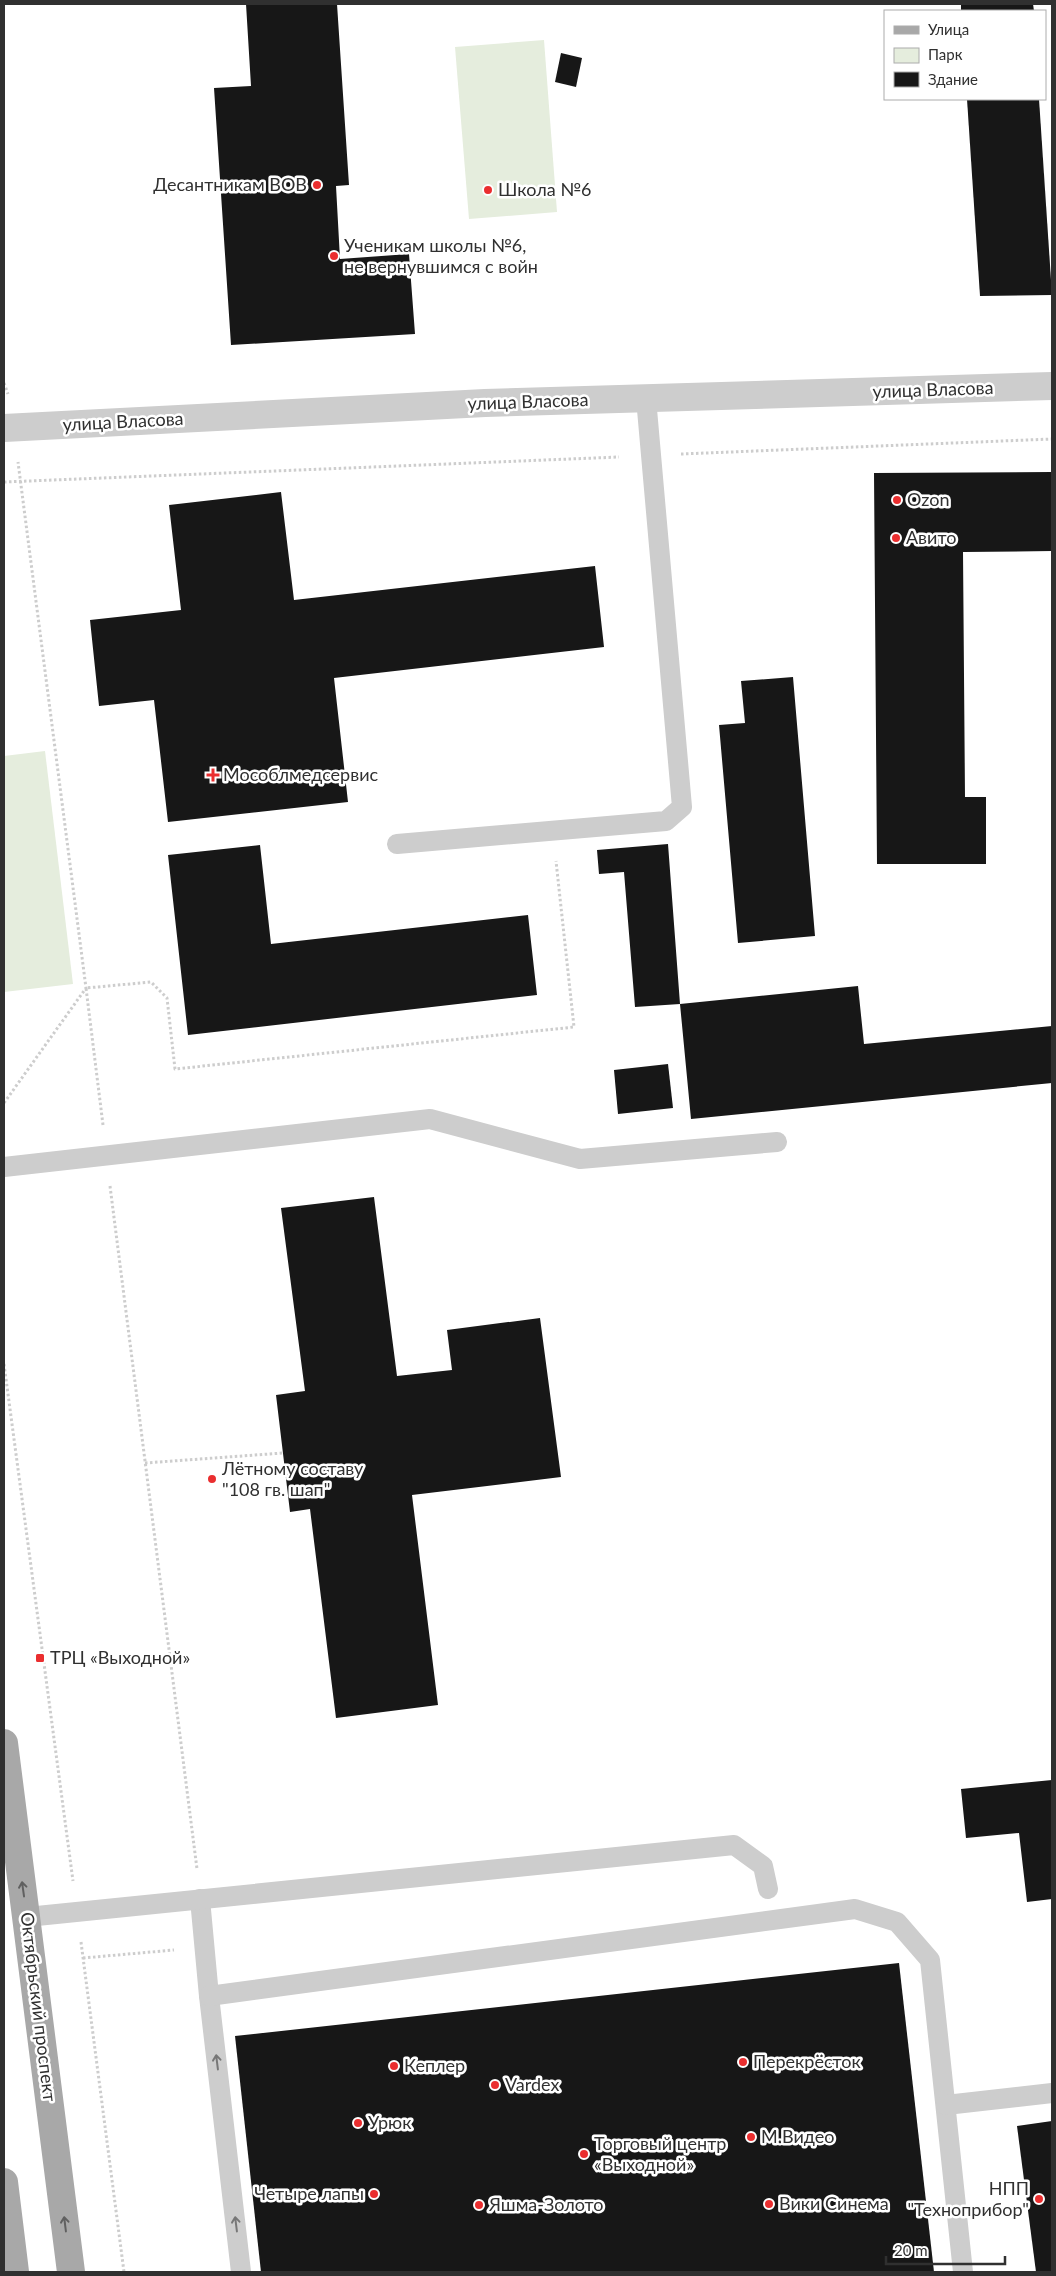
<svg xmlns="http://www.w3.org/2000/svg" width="1056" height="2276" font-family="Lato,sans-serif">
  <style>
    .green { fill: #e5eddd }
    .building { fill: #171717 }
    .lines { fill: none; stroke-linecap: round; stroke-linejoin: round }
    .path { stroke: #cdcdcd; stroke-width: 3; stroke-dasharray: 2.5 2.5; stroke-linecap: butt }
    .service { stroke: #cdcdcd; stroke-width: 20 }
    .tertiary { stroke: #cdcdcd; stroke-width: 28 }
    .primary { stroke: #a8a8a8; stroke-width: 28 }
    .oneway { stroke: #606060 }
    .oneway2 { stroke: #777 }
    .poi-dot { fill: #ea2e2f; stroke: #fff; stroke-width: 2 }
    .labels { text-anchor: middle; stroke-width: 5; stroke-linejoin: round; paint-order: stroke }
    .poi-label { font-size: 18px; fill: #303030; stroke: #fff; text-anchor: start }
    .street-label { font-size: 18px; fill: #303030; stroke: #fff }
  </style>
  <rect width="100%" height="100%" fill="#fff"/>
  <!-- green -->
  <g class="green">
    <path d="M544,40L557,212L469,219L455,47Z"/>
    <path d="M45,751L73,984L4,992V756Z"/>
  </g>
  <!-- building -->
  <g class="building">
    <path d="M246,4H337L349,185L336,186L340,259L409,254L415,334L231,345L214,88L251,86Z"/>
    <path d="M961,4H1033L1034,11H961Z"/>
    <path d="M561,53L582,58L576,87L555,82Z"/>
    <path d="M967,99H1039L1052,295L980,296Z"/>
    <path d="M1052,472V551L963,552L965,797H986V864H877L874,473Z"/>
    <path d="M281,492L294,600L595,566L604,647L334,678L348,802L168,822L154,700L99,706L90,620L181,610L169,505Z"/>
    <path d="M793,677L815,936L738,943L719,725L745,723L741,681Z"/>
    <path d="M668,844L680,1004L858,986L864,1044L1052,1026V1083L691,1119L680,1004L635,1007L624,872L599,874L597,850Z"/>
    <path d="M260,845L271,944L528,915L537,995L188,1035L168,855Z"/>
    <path d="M668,1064L673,1108L618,1114L614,1070Z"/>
    <path d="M374,1197L397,1376L452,1370L447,1330L540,1318L561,1477L412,1495L438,1705L336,1718L310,1509L290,1512L276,1395L305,1391L281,1208Z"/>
    <path d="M1052,1780V1899L1027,1902L1019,1833L966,1838L961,1789Z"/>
    <path d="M899,1963L934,2272H261L235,2036Z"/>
    <path d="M1052,2121V2272H1036L1017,2126Z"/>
  </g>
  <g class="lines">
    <!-- path -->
    <g class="path">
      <path d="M4,383L8,394"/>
      <path d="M681,454L1052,439"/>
      <path d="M4,482L619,457"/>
      <path d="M4,1103L86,988L18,462"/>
      <path d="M103,1125L86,988L151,982L167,998L175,1069L574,1027L556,861"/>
      <path d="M110,1186L197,1869"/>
      <path d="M4,1364L73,1881"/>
      <path d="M145,1463L283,1453"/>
      <path d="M81,1942L124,2272"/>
      <path d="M83,1958L174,1950"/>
    </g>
    <!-- service -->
    <g class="service">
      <path d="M397,844L666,821L682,807L646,398"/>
      <path d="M4,1167L430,1119L580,1159L777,1142"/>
      <path d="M200,1899L209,1996L241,2272"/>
      <path d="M27,1917L734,1845L763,1866L768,1889"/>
      <path d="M209,1996L855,1909L897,1922L930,1960L963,2272"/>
      <path d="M946,2105L1052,2093"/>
    </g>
    <!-- tertiary -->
    <path class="tertiary" d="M4,428L485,403L1052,386"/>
    <!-- primary -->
    <g class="primary">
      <path d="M4,1743L71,2272"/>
      <path d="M4,2182L15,2272"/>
    </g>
  </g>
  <!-- one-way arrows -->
  <defs><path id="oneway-shaft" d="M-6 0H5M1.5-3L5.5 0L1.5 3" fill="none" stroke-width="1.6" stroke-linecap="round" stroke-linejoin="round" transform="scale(1.25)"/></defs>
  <g class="oneway">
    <use href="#oneway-shaft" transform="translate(23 1889) rotate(-98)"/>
    <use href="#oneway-shaft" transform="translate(65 2224) rotate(-97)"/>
  </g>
  <g class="oneway2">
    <use href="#oneway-shaft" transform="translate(217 2062) rotate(-97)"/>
    <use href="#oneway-shaft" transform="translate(236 2224) rotate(-97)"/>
  </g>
  <!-- markers -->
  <g class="poi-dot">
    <circle cx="317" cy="185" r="5"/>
    <circle cx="488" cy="190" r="5"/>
    <circle cx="334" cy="256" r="5"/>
    <circle cx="897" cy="500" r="5"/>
    <circle cx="896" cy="538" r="5"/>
    <path d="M210.5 767.5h5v5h5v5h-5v5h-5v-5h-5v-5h5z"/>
    <circle cx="212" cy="1479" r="5"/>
    <rect x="35" y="1653" width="10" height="10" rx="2.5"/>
    <circle cx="743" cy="2062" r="5"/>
    <circle cx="394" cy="2066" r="5"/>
    <circle cx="495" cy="2085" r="5"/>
    <circle cx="358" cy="2123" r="5"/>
    <circle cx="751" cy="2137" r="5"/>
    <circle cx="584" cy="2154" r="5"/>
    <circle cx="374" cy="2194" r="5"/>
    <circle cx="1039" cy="2199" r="5"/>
    <circle cx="769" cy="2204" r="5"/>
    <circle cx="479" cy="2205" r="5"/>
  </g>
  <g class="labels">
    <!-- poi labels -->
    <g class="poi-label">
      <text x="307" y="191" text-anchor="end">Десантникам ВОВ</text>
      <text x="498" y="196">Школа №6</text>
      <text x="344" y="252">Ученикам школы №6,<tspan x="344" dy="21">не вернувшимся с войн</tspan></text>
      <text x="907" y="506">Ozon</text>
      <text x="906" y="544">Авито</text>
      <text x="223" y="781">Мособлмедсервис</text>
      <text x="222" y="1475">Лётному составу<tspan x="222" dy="21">"108 гв. шап"</tspan></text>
      <text x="50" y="1664">ТРЦ «Выходной»</text>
      <text x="753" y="2068">Перекрёсток</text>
      <text x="404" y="2072">Кеплер</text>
      <text x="505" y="2091">Vardex</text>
      <text x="368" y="2129">Урюк</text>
      <text x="761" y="2143">М.Видео</text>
      <text x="594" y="2150">Торговый центр<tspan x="594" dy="21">«Выходной»</tspan></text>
      <text x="1029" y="2195" text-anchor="end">НПП<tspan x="1029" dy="21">"Техноприбор"</tspan></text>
      <text x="364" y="2200" text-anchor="end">Четыре лапы</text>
      <text x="779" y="2210">Вики Синема</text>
      <text x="489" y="2211">Яшма-Золото</text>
    </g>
    <!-- street labels -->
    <g class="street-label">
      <text transform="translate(933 390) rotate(-2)" y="6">улица Власова</text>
      <text transform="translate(528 402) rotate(-2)" y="6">улица Власова</text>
      <text transform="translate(123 422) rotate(-3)" y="6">улица Власова</text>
      <text transform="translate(38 2007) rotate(83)" y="6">Октябрьский проспект</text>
    </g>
  </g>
  <!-- border -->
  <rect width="1056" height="2276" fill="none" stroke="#303030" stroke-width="10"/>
  <!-- legend -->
  <rect x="884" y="10" width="162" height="90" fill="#ffffff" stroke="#acacac"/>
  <rect x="894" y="26" width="25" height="8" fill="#a8a8a8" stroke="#acacac"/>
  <text x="928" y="35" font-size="15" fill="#303030">Улица</text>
  <rect x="894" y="48" width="25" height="15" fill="#e5eddd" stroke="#acacac"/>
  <text x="928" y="60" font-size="15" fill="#303030">Парк</text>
  <rect x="894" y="72" width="25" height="15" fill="#171717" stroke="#acacac"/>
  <text x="928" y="85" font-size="15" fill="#303030">Здание</text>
  <!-- scale -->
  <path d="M886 2256v8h119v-8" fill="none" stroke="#303030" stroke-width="2.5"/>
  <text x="894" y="2256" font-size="15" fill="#303030" stroke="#ffffff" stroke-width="4" paint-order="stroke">20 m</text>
</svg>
